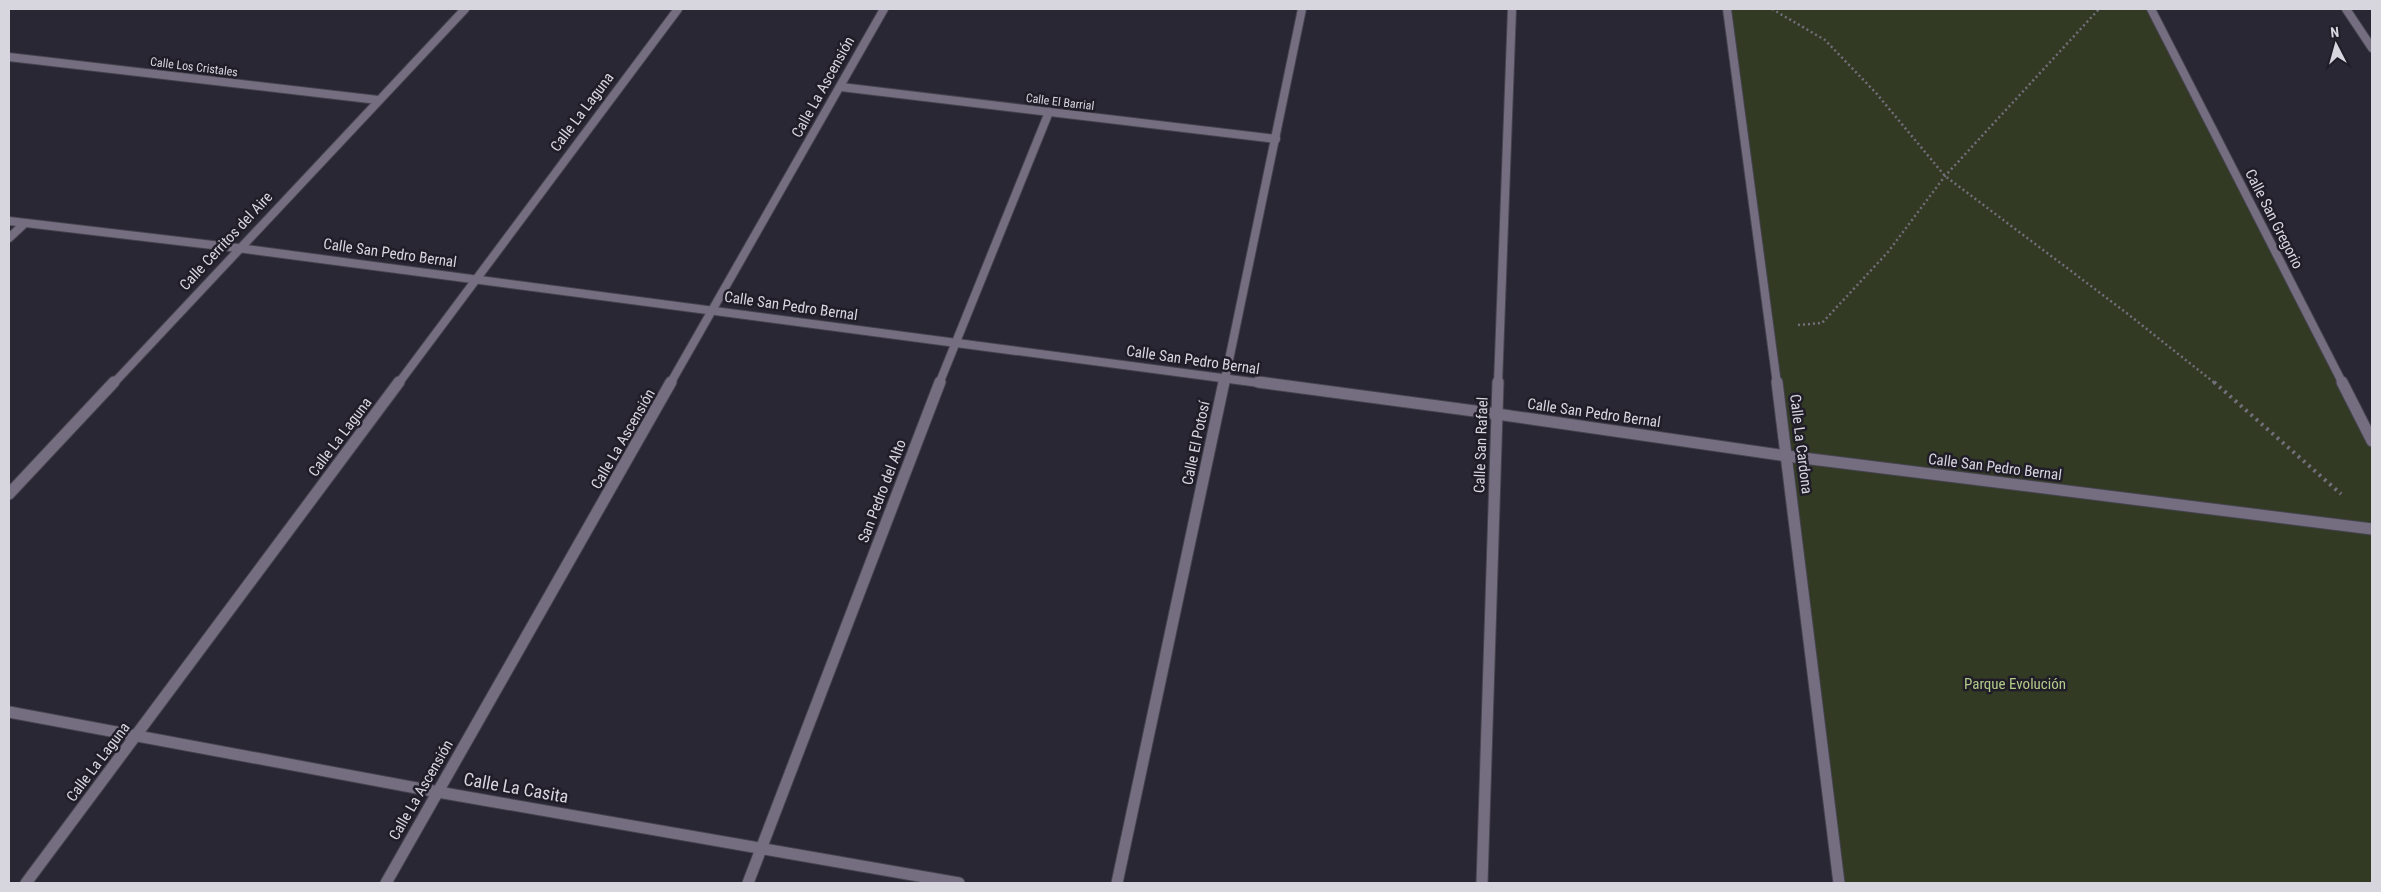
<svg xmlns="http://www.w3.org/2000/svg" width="2381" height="892" font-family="'Roboto Condensed',sans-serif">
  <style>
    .green { fill: #323a24 }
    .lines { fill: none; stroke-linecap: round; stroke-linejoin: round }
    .street-far1-casing { stroke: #45434e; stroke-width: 10 }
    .street-casing { stroke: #45434e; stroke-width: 13 }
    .path-far1 { stroke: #72707b; stroke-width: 2.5; stroke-dasharray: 2 3; stroke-linecap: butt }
    .path { stroke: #72707b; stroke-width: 4; stroke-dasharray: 2.5 4.5; stroke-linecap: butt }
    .street-far1 { stroke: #756e80; stroke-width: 8 }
    .street { stroke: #756e80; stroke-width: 11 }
    .labels { text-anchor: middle; stroke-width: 5; stroke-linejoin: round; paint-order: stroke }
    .far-street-label { font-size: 12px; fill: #d7d6de; stroke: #201d29 }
    .street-label { font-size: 15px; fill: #d7d6de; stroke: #201d29 }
    .park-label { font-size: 15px; fill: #b2cb87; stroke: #201d29 }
    .near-street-label { font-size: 18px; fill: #d7d6de; stroke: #201d29 }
  </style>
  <rect width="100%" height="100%" fill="#292733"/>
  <!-- green -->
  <path class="green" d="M1727,9H2151L2372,441V883H1839Z"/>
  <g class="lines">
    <!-- street-far1 casing -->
    <g class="street-far1-casing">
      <g id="street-far1">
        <path d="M1727,9L1777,384"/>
        <path d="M2151,9L2343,384"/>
        <path d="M2346,9L2372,48"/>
        <path d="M9,57L378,100"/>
        <path d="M841,87L1276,139"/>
        <path d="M9,221L238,248L1267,384"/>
        <path d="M9,238L24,224"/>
        <path d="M113,384L465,9"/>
        <path d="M398,384L678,9"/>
        <path d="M670,384L884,9"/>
        <path d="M939,384L1049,112"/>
        <path d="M1224,384L1302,9"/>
        <path d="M1498,384L1512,9"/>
      </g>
    </g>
    <!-- street casing -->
    <g class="street-casing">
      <g id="street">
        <path d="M1258,382L1497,414L1787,456L2372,529"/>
        <path d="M1777,382L1839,883"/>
        <path d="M2342,382L2372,441"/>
        <path d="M9,494L114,382"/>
        <path d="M9,712L438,792L959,883"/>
        <path d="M26,883L399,382"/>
        <path d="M386,883L671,382"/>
        <path d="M748,883L940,382"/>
        <path d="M1117,883L1224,382"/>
        <path d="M1482,883L1498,382"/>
      </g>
    </g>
    <!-- path-far1 -->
    <g class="path-far1">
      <path d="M1772,9L1825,40L1876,93L1945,176L2124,311L2216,384"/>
      <path d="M1798,325L1822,323L1888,252L1945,176L2099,9"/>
    </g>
    <!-- path -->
    <path class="path" d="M2214,382L2341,494"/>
    <!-- street-far1 -->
    <use href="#street-far1" class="street-far1"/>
    <!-- street -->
    <use href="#street" class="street"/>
  </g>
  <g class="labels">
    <!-- far-street labels -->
    <g class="far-street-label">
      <text transform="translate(194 67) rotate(7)" y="4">Calle Los Cristales</text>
      <text transform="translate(1060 102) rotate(7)" y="4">Calle El Barrial</text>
    </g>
    <!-- street labels -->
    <g class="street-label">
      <text transform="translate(823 87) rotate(-61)" y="5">Calle La Ascensión</text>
      <text transform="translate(582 112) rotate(-53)" y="5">Calle La Laguna</text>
      <text transform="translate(2274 219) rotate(63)" y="5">Calle San Gregorio</text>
      <text transform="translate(226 241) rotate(-47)" y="5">Calle Cerritos del Aire</text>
      <text transform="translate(390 253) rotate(8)" y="5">Calle San Pedro Bernal</text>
      <text transform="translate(791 306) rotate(8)" y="5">Calle San Pedro Bernal</text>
      <text transform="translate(1193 360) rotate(8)" y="5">Calle San Pedro Bernal</text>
      <text transform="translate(1594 413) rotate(8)" y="5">Calle San Pedro Bernal</text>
      <text transform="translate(340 437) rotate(-53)" y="5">Calle La Laguna</text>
      <text transform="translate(623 439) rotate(-60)" y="5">Calle La Ascensión</text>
      <text transform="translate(1196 443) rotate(-78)" y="5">Calle El Potosí</text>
      <text transform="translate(1801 444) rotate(83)" y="5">Calle La Cardona</text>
      <text transform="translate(1481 445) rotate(-88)" y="5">Calle San Rafael</text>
      <text transform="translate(1995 467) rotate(7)" y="5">Calle San Pedro Bernal</text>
      <text transform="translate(882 491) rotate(-69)" y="5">San Pedro del Alto</text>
      <text transform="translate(98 762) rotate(-53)" y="5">Calle La Laguna</text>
      <text transform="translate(421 790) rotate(-60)" y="5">Calle La Ascensión</text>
    </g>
    <!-- park labels -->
    <g class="park-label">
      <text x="2015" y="689">Parque Evolución</text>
    </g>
    <!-- near-street labels -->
    <g class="near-street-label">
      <text transform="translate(516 788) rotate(10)" y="6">Calle La Casita</text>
    </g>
  </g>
  <!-- border -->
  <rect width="2381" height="892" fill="none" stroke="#d7d6de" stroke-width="20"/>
  <!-- north arrow -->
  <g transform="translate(2336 45) rotate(354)" stroke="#201d29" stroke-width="4" paint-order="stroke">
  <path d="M0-4L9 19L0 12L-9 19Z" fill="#d7d6de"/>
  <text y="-8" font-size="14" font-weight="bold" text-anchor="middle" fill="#d7d6de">N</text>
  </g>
</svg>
